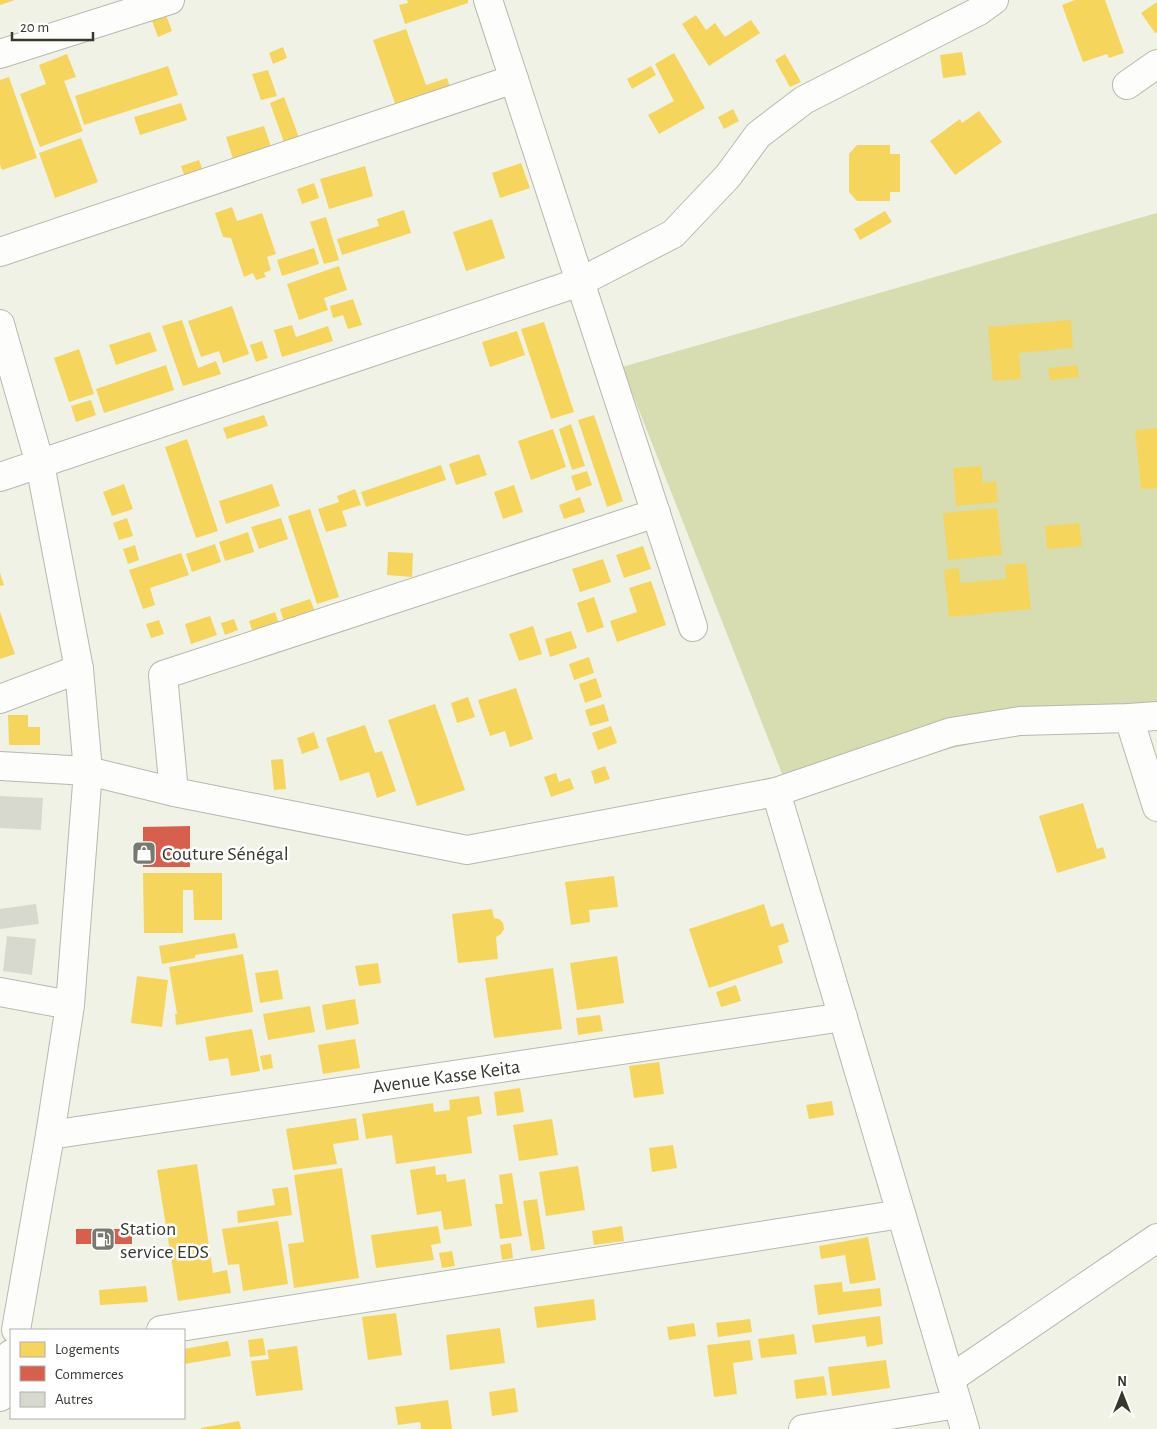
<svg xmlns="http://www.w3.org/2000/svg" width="1157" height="1429" font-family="'Alegreya Sans',sans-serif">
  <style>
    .green { fill: #d7ddb1 }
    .homes { fill: #f6d55c }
    .shops { fill: #d6604d }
    .building { fill: #d7d9cf }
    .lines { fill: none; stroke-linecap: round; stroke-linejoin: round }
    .minor-casing { stroke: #b7b8af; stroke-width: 30 }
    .secondary-casing { stroke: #b7b8af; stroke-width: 30 }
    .minor { stroke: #fdfdfb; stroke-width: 28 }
    .secondary { stroke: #fdfdfb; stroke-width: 28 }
    .labels { text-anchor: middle; stroke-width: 5; stroke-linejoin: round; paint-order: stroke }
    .poi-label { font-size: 20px; fill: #37392f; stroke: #fff; text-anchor: start }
    .street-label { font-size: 20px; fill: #37392f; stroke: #fff }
  </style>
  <rect width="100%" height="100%" fill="#f0f2e6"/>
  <!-- green -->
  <path class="green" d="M1157,213V704L786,784L622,367Z"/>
  <!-- homes -->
  <g class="homes">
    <path d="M0,0H15L0,5Z"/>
    <path d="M407,0H468V3L405,24L399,5L408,3Z"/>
    <path d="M1075,0H1105L1124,53L1109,58L1107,54L1083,62L1062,5Z"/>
    <path d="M1157,2V32L1155,33L1141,13Z"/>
    <path d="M166,15L172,31L158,37L152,21Z"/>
    <path d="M696,15L706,30L715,23L725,37L751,20L760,33L709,66L682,24Z"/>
    <path d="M406,29L426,85L447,78L450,87L396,106L373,40Z"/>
    <path d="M283,47L287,58L273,64L269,53Z"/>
    <path d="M962,52L966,75L943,78L940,55Z"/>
    <path d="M674,53L705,108L659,134L648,115L674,101L655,64Z"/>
    <path d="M67,54L76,77L64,81L83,131L40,147L20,94L46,84L39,65Z"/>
    <path d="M785,54L801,82L790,87L775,60Z"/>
    <path d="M168,66L178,95L84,125L75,96Z"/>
    <path d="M651,66L656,75L632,89L627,79Z"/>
    <path d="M268,70L277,96L261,100L252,74Z"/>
    <path d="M9,77L37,158L2,170L0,165V80Z"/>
    <path d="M284,97L300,140L285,145L270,103Z"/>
    <path d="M181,103L187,120L140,135L134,117Z"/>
    <path d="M733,109L739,121L724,129L718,117Z"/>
    <path d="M979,111L1002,142L955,175L930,141L960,119L962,123Z"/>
    <path d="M264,126L272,150L234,162L226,137Z"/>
    <path d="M81,138L98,182L55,198L39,153Z"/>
    <path d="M857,145H890V154H900V192H890V201H857L849,192V154Z"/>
    <path d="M199,160L203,171L185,177L181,166Z"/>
    <path d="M521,163L530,188L500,198L492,173Z"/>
    <path d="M365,166L373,196L329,209L320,179Z"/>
    <path d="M314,183L319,198L302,204L297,189Z"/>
    <path d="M232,207L237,221L262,213L276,254L267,257L271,270L264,273L266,277L256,280L253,273L244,277L231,238L223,237L215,213Z"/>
    <path d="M404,210L411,233L342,255L337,239L379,226L377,219Z"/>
    <path d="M885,211L892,222L860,240L854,229Z"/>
    <path d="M326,217L339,260L324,264L310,222Z"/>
    <path d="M492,219L505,258L466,271L453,232Z"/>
    <path d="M314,248L319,264L282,276L277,260Z"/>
    <path d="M339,266L347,290L324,298L328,310L299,320L287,284Z"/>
    <path d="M353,299L362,325L348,329L343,315L333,318L330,306Z"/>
    <path d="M232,306L249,354L223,363L219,351L201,357L188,321Z"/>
    <path d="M182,320L198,368L216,361L221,374L183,386L162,326Z"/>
    <path d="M1071,320L1073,348L1019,353L1021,379L993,381L988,327Z"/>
    <path d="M544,322L574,412L551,419L521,329Z"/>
    <path d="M292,325L296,337L328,326L333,341L282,357L274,330Z"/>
    <path d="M517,331L525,355L490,367L482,342Z"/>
    <path d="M150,332L157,351L116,365L109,345Z"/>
    <path d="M262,341L268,358L256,362L250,345Z"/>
    <path d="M79,349L94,394L69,402L54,358Z"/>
    <path d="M166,365L174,390L104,413L96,389Z"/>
    <path d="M1077,365L1079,377L1050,380L1048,368Z"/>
    <path d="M91,400L96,415L76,422L71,406Z"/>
    <path d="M264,415L268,426L227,439L223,428Z"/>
    <path d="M594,415L623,501L607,507L578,420Z"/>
    <path d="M571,424L585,466L572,470L559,429Z"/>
    <path d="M1157,428V488L1141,489L1135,430Z"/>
    <path d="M553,429L566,467L531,480L518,441Z"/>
    <path d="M187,439L218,531L196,538L165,447Z"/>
    <path d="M479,454L487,475L456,485L449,464Z"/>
    <path d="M441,465L446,480L366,507L361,492Z"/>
    <path d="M981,466L983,483L996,481L998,502L956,506L953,468Z"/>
    <path d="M587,471L592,485L576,491L571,476Z"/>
    <path d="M124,484L133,509L112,516L103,492Z"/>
    <path d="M272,484L280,506L226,524L219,501Z"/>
    <path d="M514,485L523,512L503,519L494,492Z"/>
    <path d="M355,489L361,505L342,511L347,526L326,532L318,509L339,502L337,496Z"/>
    <path d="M580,497L585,512L564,519L559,505Z"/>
    <path d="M997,508L1002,555L948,560L943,513Z"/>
    <path d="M310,509L339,597L317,604L288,516Z"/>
    <path d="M127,518L133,536L119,540L113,523Z"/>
    <path d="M281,518L288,539L259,549L251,527Z"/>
    <path d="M1079,523L1082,546L1047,549L1045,526Z"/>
    <path d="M248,532L254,552L225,561L219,542Z"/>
    <path d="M215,544L221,562L192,572L186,554Z"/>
    <path d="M135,545L139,560L128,564L123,549Z"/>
    <path d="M643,546L651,569L624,578L616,555Z"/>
    <path d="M388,552L413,553L412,577L387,575Z"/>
    <path d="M181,553L189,575L150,588L155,605L143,609L129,570Z"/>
    <path d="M603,559L611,582L580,592L572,569Z"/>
    <path d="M1026,563L1031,609L949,617L944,570L959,568L960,583L1006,579L1005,565Z"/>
    <path d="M0,573L4,585L0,586Z"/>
    <path d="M651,581L666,625L617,642L610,621L637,612L629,588Z"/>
    <path d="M594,597L604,627L587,633L577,603Z"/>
    <path d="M310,599L315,612L284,622L280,609Z"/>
    <path d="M0,612L15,654L0,659Z"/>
    <path d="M275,612L279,624L253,633L249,621Z"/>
    <path d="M210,616L217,635L191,644L185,624Z"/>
    <path d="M234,619L238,630L225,635L221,623Z"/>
    <path d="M159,620L164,634L151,638L146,624Z"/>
    <path d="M533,626L542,654L519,661L509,634Z"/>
    <path d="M571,631L577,648L550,657L545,639Z"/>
    <path d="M589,657L594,673L574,680L569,664Z"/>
    <path d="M596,678L602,697L585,703L579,684Z"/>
    <path d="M516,688L533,739L510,747L505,731L490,736L478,700Z"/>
    <path d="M468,697L475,717L457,723L451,703Z"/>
    <path d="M435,704L465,790L417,806L388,720Z"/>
    <path d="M604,704L609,721L590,726L585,710Z"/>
    <path d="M8,715H28V727H40V745H9Z"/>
    <path d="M365,725L375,753L382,751L396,791L377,798L369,772L340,781L326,738Z"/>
    <path d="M611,726L617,743L598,750L592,733Z"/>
    <path d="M314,732L319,748L302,754L297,738Z"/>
    <path d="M283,759L286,789L274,790L271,760Z"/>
    <path d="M605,766L610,779L595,784L591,771Z"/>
    <path d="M556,773L559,782L570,778L574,789L551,797L544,777Z"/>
    <path d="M1083,803L1097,849L1103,847L1106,858L1057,873L1039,816Z"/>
    <path d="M143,873H222V920H194L193,890H183V933H144Z"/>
    <path d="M614,876L618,907L589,910L590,922L571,925L565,882Z"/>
    <path d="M764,904L771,927L783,923L789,942L778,946L783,963L709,988L689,929Z"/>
    <path d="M492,909L494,918L499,919L503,923L504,929L501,934L496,937L498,959L458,963L452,914Z"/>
    <path d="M235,933L238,948L195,955V958L162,964L159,946Z"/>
    <path d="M243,954L253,1012L176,1025L175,1014H177L169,967Z"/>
    <path d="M617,956L624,1003L577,1010L570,963Z"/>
    <path d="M378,963L381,983L359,986L355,966Z"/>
    <path d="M553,968L562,1029L494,1038L485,978Z"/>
    <path d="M278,970L283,999L260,1003L255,973Z"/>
    <path d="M137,976L168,980L162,1027L131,1023Z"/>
    <path d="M736,985L741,1001L721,1007L716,992Z"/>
    <path d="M355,999L359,1024L326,1030L322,1005Z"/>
    <path d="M310,1006L315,1032L268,1040L263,1014Z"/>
    <path d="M600,1015L603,1031L578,1035L576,1018Z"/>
    <path d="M252,1029L260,1071L231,1076L228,1058L209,1061L205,1037Z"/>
    <path d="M355,1039L360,1068L323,1074L318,1045Z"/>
    <path d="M271,1054L273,1068L263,1070L260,1056Z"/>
    <path d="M659,1062L664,1094L634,1098L629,1066Z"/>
    <path d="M520,1088L524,1112L497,1116L494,1092Z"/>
    <path d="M479,1096L482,1114L467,1117L472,1153L396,1164L392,1135L366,1139L362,1114L433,1103L434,1112L450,1110L449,1100Z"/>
    <path d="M832,1101L834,1115L809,1119L806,1105Z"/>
    <path d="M356,1118L359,1140L333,1144L337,1164L293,1170L286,1129Z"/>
    <path d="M552,1119L558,1155L519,1161L513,1125Z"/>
    <path d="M673,1145L677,1168L652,1172L649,1148Z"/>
    <path d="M197,1164L213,1273L227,1270L231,1293L178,1301L157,1170Z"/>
    <path d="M435,1166L436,1175L446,1174L447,1182L465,1179L472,1226L444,1230L441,1211L417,1215L410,1170Z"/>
    <path d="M578,1166L585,1210L546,1216L539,1172Z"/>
    <path d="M342,1168L359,1278L294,1288L288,1244L304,1242L294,1175Z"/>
    <path d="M512,1173L522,1236L500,1239L495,1204H503L499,1175Z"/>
    <path d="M288,1187L292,1215L238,1223L237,1211L275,1205L272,1189Z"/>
    <path d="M537,1199L545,1249L531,1251L523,1201Z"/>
    <path d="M278,1221L288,1284L243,1291L239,1264L228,1265L222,1229Z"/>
    <path d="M438,1226L441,1243L431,1245L434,1260L376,1268L371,1235Z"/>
    <path d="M622,1226L624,1241L594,1245L592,1231Z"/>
    <path d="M868,1237L876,1280L850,1284L845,1255L821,1259L819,1246Z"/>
    <path d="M511,1243L513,1258L502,1260L500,1245Z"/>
    <path d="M452,1251L455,1266L442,1268L439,1253Z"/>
    <path d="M842,1282L843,1292L880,1288L882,1306L818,1315L814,1285Z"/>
    <path d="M146,1286L148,1302L100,1305L99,1290Z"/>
    <path d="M594,1299L596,1320L537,1328L534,1307Z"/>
    <path d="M396,1313L402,1355L368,1360L362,1317Z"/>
    <path d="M880,1316L883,1344L867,1347L865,1336L815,1343L812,1325Z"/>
    <path d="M750,1319L752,1332L718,1337L716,1323Z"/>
    <path d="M694,1323L696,1336L669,1340L667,1327Z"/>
    <path d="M500,1328L505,1363L450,1370L446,1335Z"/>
    <path d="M794,1334L797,1354L761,1358L758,1339Z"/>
    <path d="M263,1338L266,1355L250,1357L248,1340Z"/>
    <path d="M750,1340L753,1360L733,1363L737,1394L714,1397L707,1345Z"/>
    <path d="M228,1341L231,1356L184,1364V1349Z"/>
    <path d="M297,1346L303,1390L256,1396L251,1361L269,1359L267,1350Z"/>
    <path d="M886,1360L890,1388L832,1396L828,1367Z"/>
    <path d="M824,1376L827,1395L796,1399L794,1380Z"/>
    <path d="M515,1388L518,1412L492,1416L489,1392Z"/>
    <path d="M448,1400L452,1429H421L420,1422L398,1425L395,1407Z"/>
    <path d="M239,1421L241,1429H201V1428Z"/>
  </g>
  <!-- shops -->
  <g class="shops">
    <path d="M190,826V867H143V827Z"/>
    <rect x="76" y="1229" width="56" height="15"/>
  </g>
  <!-- building -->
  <g class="building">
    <path d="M0,796L43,798L41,830L0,828Z"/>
    <path d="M36,904L39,924L0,929V909Z"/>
    <path d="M7,936L36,939L32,975L3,971Z"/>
  </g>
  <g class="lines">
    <!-- minor casing -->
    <g class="minor-casing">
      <g id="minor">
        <path d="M488,0L693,627"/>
        <path d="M0,54L170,0"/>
        <path d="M1127,85L1157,64"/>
        <path d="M0,252L514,79"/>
        <path d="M0,477L580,282L673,234L728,176L758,135L804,100L979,11L994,0"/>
        <path d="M0,699L79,669"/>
        <path d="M1129,718L1157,807"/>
        <path d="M0,766L88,771L174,792L467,850L776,792L951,732L1020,721L1129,718L1157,716"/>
        <path d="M174,792L163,675L656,513"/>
        <path d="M776,792L965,1429"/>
        <path d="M0,992L70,1005"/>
        <path d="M50,1135L843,1017"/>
        <path d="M161,1330L901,1214"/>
        <path d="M950,1379L1157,1238"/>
        <path d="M803,1429L957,1404"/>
      </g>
    </g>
    <!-- secondary casing -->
    <g class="secondary-casing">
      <g id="secondary">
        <path d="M0,324L40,464L79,669L88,771L70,1005L50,1135L16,1330"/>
        <path d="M0,1397L11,1354"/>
      </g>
    </g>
    <!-- minor -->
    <use href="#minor" class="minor"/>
    <!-- secondary -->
    <use href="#secondary" class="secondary"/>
  </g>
  <!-- icons -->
  <defs>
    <g id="shop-square" transform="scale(1.25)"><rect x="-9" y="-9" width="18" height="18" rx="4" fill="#787a6f" stroke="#fff"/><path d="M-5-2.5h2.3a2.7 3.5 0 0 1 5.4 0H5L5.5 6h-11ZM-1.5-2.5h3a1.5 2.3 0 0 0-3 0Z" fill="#fff"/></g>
    <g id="fuel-square" transform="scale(1.25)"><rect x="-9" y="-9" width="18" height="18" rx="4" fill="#787a6f" stroke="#fff"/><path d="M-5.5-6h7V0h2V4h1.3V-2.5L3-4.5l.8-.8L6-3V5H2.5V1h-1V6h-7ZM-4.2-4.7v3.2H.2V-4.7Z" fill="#fff"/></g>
  </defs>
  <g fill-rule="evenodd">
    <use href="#shop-square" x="144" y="853"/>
    <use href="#fuel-square" x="103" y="1239"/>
  </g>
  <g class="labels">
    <!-- poi labels -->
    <g class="poi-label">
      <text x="162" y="860">Couture Sénégal</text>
      <text x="120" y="1235">Station<tspan x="120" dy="23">service EDS</tspan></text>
    </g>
    <!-- street labels -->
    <g class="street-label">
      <text transform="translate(446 1076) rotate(-8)" y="7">Avenue Kasse Keita</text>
    </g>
  </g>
  <!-- legend -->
  <rect x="10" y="1329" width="175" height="90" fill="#ffffff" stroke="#afb0ac"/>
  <rect x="20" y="1342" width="25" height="15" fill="#f6d55c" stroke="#afb0ac"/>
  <text x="55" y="1354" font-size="15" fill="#37392f">Logements</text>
  <rect x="20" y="1366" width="25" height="15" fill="#d6604d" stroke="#afb0ac"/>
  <text x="55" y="1379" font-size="15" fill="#37392f">Commerces</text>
  <rect x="20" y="1392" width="25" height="15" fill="#d7d9cf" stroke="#afb0ac"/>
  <text x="55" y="1404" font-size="15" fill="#37392f">Autres</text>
  <!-- north arrow -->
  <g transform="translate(1122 1394)" stroke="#ffffff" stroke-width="4" paint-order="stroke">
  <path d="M0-4L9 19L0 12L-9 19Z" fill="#37392f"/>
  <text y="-8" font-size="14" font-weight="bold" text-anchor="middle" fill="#37392f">N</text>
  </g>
  <!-- scale -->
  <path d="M12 32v8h81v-8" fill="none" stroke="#37392f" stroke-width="2.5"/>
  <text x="20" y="32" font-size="15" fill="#37392f" stroke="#ffffff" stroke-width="4" paint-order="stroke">20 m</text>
</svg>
